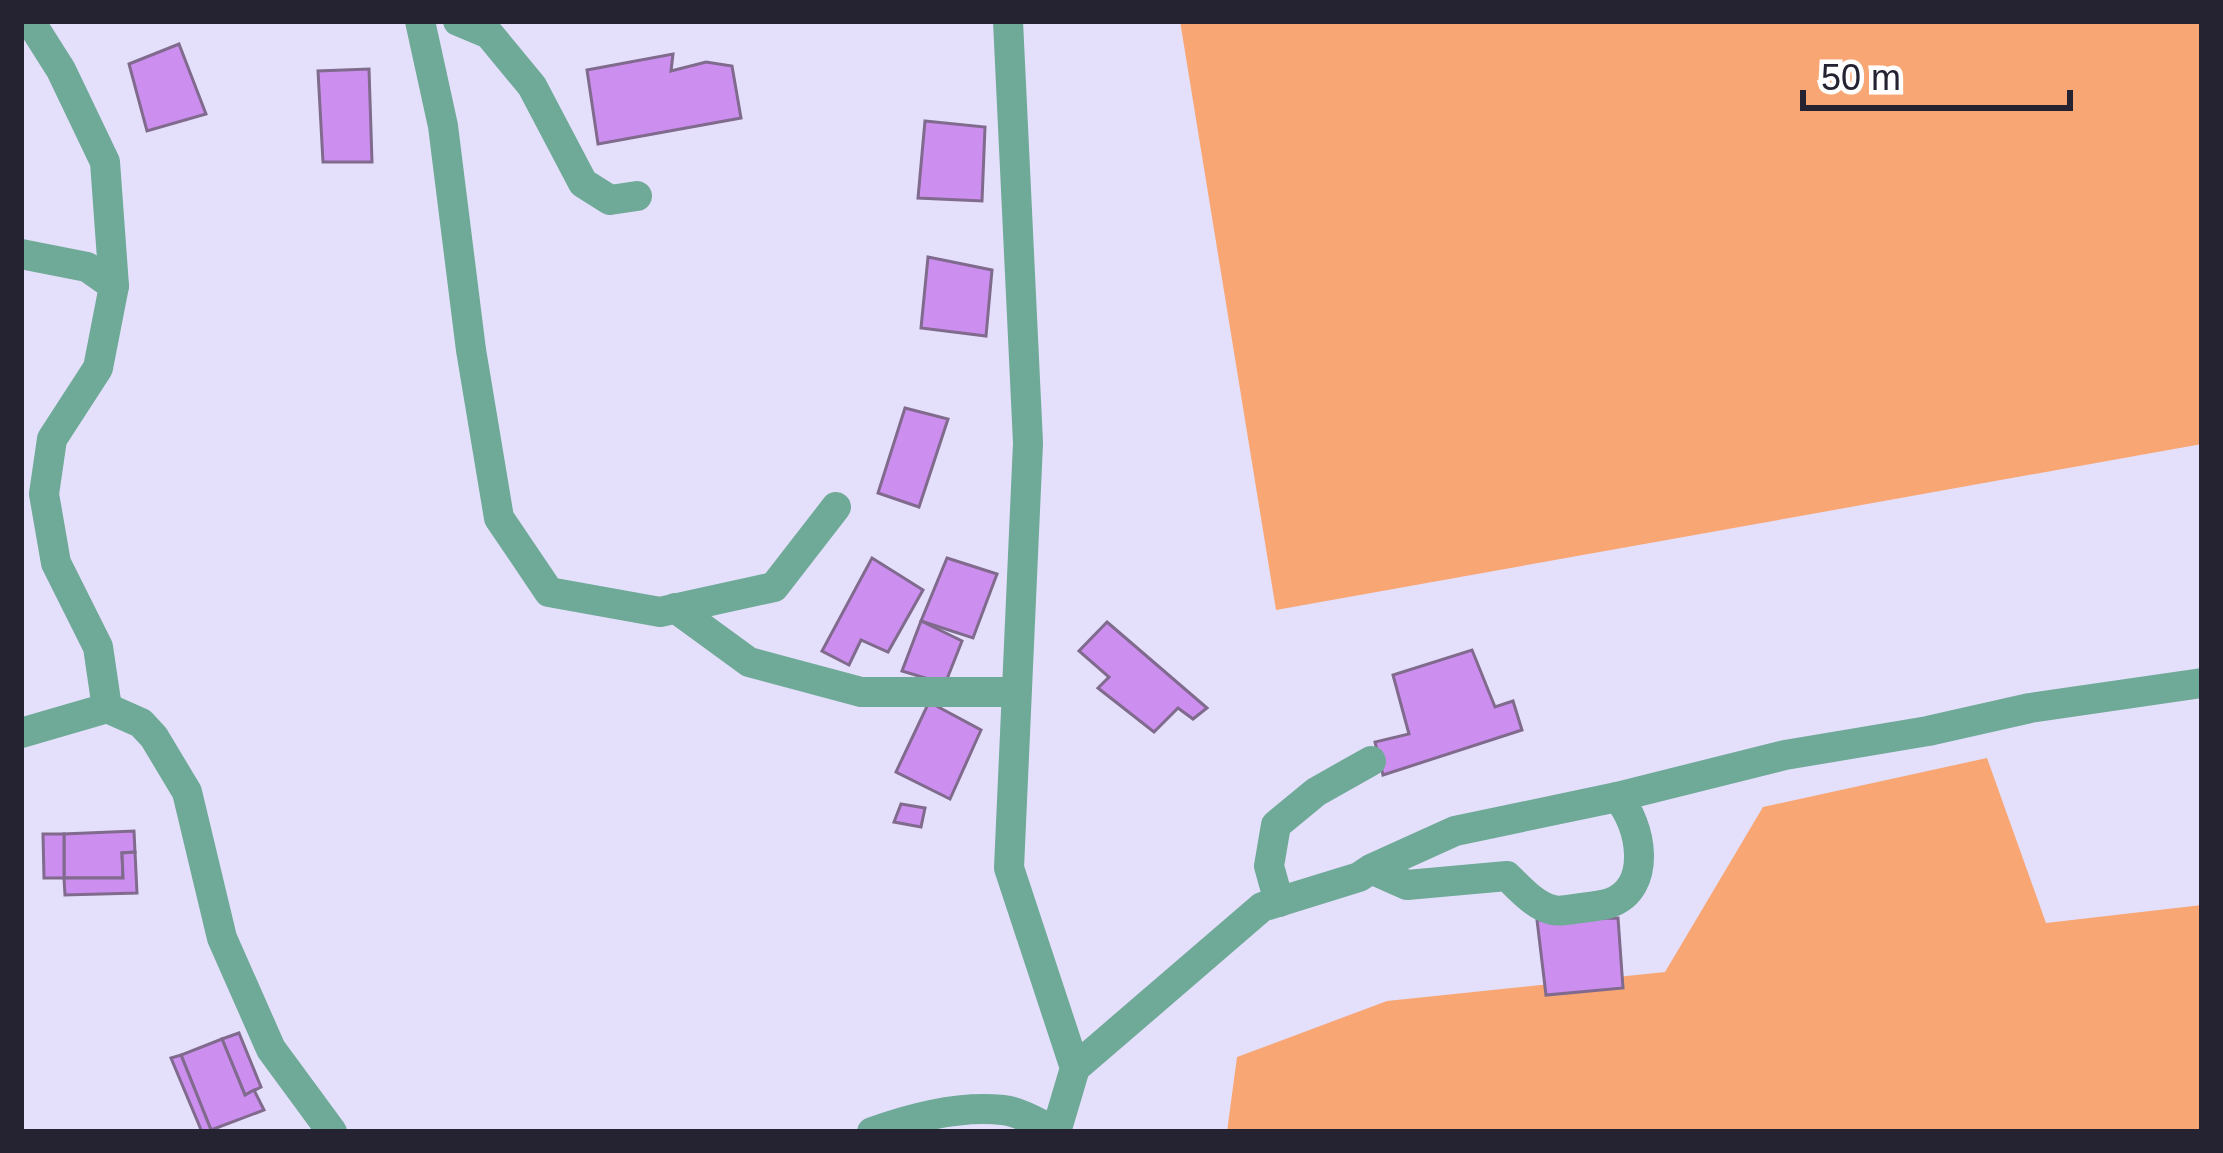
<svg xmlns="http://www.w3.org/2000/svg" width="2223" height="1153" font-family="Helvetica,sans-serif">
  <style>
    .green { fill: #f7a674 }
    .building { fill: #cc8fef; stroke: #806a8d; stroke-width: 3 }
    .lines { fill: none; stroke-linecap: round; stroke-linejoin: round }
    .street { stroke: #6fa997; stroke-width: 30 }
  </style>
  <rect width="100%" height="100%" fill="#e4e0fb"/>
  <!-- green -->
  <g class="green">
    <path d="M1180,21H2202V444L1276,610Z"/>
    <path d="M1987,758L2046,923L2202,905V1132H1227L1237,1057L1387,1001L1665,972L1763,807Z"/>
  </g>
  <!-- building -->
  <g class="building">
    <path d="M179,44L206,114L147,131L129,64Z"/>
    <path d="M673,54L671,71L706,62L732,66L741,118L598,144L587,70Z"/>
    <path d="M369,69L372,162H323L318,71Z"/>
    <path d="M925,121L985,127L982,201L918,198Z"/>
    <path d="M928,257L992,270L986,336L921,328Z"/>
    <path d="M905,408L948,419L919,507L878,493Z"/>
    <path d="M872,558L923,590L888,652L861,640L849,665L822,651Z"/>
    <path d="M947,558L997,574L973,638L921,621Z"/>
    <path d="M921,621L962,641L945,684L902,671Z"/>
    <path d="M1107,622L1207,708L1193,719L1178,708L1154,732L1098,688L1109,677L1079,651Z"/>
    <path d="M1472,650L1495,707L1513,701L1522,730L1383,775L1375,742L1409,734L1393,675Z"/>
    <path d="M929,702L981,730L950,799L896,772Z"/>
    <path d="M901,804L925,808L921,827L894,822Z"/>
    <path d="M134,831L135,852L122,853L123,878H64V834Z"/>
    <path d="M43,834H64V878H44Z"/>
    <path d="M135,852L137,893L65,895L64,878H123L122,853Z"/>
    <path d="M1618,918L1623,988L1546,995L1537,920Z"/>
    <path d="M239,1033L261,1087L245,1095L222,1039Z"/>
    <path d="M222,1039L245,1095L254,1090L264,1110L211,1130L181,1055Z"/>
    <path d="M181,1055L211,1130L208,1132H202L171,1058Z"/>
  </g>
  <g class="lines">
    <!-- street -->
    <g class="street">
      <path d="M30,21L61,70L105,162L114,286L98,368L52,439L44,494L56,563L98,647L107,708"/>
      <path d="M420,21L443,126L471,350L499,518L549,592L660,612L774,587L836,507"/>
      <path d="M458,21L489,34L532,86L583,183L610,200L637,196"/>
      <path d="M1008,21L1028,443L1009,868L1075,1068L1056,1132"/>
      <path d="M21,254L87,267L114,286"/>
      <path d="M675,608L749,662L861,692H1016"/>
      <path d="M21,733L107,708L141,723L154,737L187,792L222,938L271,1049L332,1132"/>
      <path d="M1617,797L1785,755L1928,731L2030,708L2202,683"/>
      <path d="M1279,902L1269,866L1276,825L1316,792L1371,761"/>
      <path d="M1075,1068L1262,907L1359,877L1371,869L1455,831L1617,797C1642,824 1653,888 1610,903C1601,906 1590,907 1581,908C1573,909 1560,912 1553,910C1535,906 1519,888 1507,876L1407,885L1371,869"/>
      <path d="M872,1132C911,1118 960,1105 1003,1110C1021,1112 1040,1124 1056,1132"/>
    </g>
  </g>
  <!-- border -->
  <rect width="2223" height="1153" fill="none" stroke="#252232" stroke-width="48"/>
  <!-- scale -->
  <path d="M1803 90v18h267v-18" fill="none" stroke="#252232" stroke-width="6"/>
  <text x="1821" y="90" font-size="36" fill="#252232" stroke="#ffffff" stroke-width="9" paint-order="stroke">50 m</text>
</svg>
